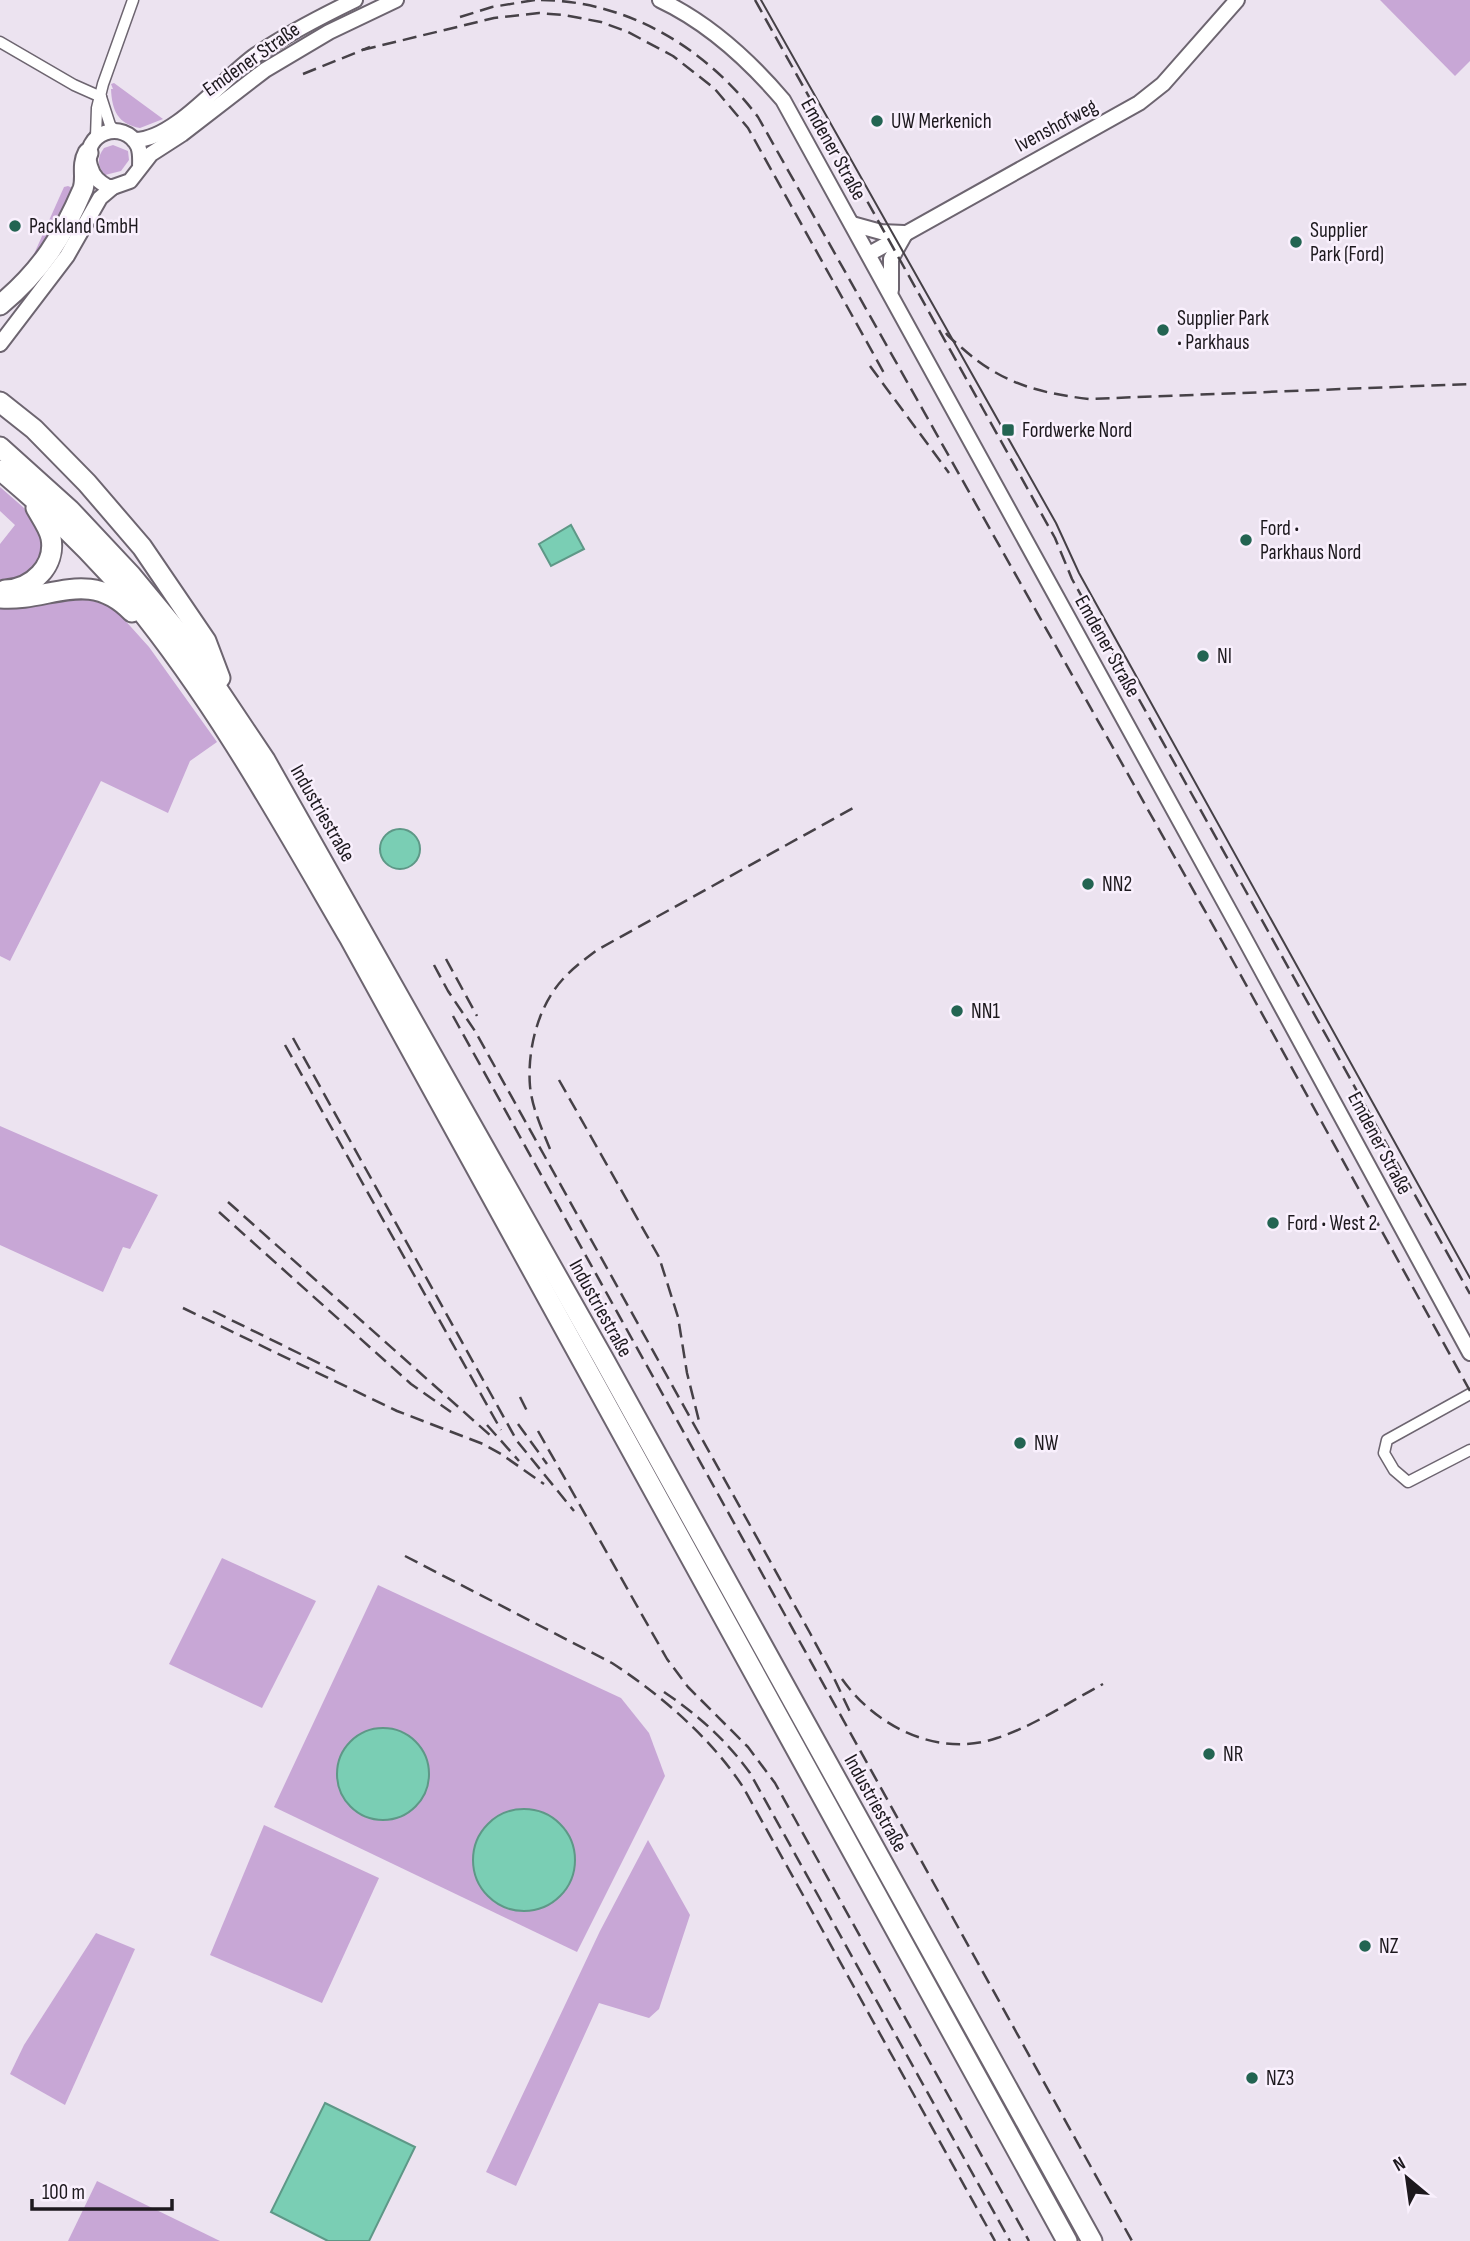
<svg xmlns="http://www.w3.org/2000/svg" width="1470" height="2241" font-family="'Sofia Sans Condensed',sans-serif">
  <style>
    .green { fill: #c8a7d6 }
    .water { fill: #7aceb4; stroke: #5e9887; stroke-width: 2 }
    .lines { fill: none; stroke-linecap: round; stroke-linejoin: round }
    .street-casing { stroke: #6d6570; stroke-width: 13 }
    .secondary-casing { stroke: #6d6570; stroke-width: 18 }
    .highway-casing { stroke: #6d6570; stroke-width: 23 }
    .street { stroke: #fff; stroke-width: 10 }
    .secondary { stroke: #fff; stroke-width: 14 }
    .highway { stroke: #fff; stroke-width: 19 }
    .tram { stroke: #464147; stroke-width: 2 }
    .rail { stroke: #464147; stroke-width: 2.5; stroke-dasharray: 14 7; stroke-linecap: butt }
    .poi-dot { fill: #236452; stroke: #f9f0fd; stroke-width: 2.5 }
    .labels { text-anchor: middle; stroke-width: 5; stroke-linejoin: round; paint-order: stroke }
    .street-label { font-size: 21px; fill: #1d191e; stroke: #f9f0fd }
    .poi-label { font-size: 21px; fill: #1d191e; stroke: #f9f0fd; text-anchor: start }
  </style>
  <rect width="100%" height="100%" fill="#ece3f0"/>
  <!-- green -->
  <g class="green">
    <path d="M1380,0H1470V61L1455,76Z"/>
    <path d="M114,83L163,119L140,128C118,124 112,111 111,89H113L111,84Z"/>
    <path d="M113,145L128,151L129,160L121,171L105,175C97,166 97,157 104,148Z"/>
    <path d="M68,186L79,191L26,272L64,187Z"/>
    <path d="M0,487L24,508L42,533L41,559L23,578L0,583V544L15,525L0,511Z"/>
    <path d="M85,596L113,607L149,647L217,742L190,761L168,813L101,781L10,961L0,956V609Z"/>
    <path d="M0,1126L158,1195L130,1249L123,1247L103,1292L0,1245Z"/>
    <path d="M222,1558L316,1601L262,1708L169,1664Z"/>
    <path d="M378,1585L621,1698L649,1733L665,1776L577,1952L274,1807Z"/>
    <path d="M264,1825L379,1878L322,2003L210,1955Z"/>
    <path d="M648,1840L690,1915L659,2009L649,2018L599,2003L516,2186L486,2172L600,1931Z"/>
    <path d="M96,1933L135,1949L65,2105L10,2074L24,2045Z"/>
    <path d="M97,2181L220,2241H68Z"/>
  </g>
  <!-- water -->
  <g class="water">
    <path d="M571,525L584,549L551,566L539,544Z"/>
    <circle cx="400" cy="849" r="20"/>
    <circle cx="383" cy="1774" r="46"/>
    <circle cx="524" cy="1860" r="51"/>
    <path d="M325,2103L415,2147L369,2241H328L271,2212Z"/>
  </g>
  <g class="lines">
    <!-- street casing -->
    <g class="street-casing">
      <g id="street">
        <path d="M0,42L74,85L101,97"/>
        <path d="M101,97L110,125L116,132"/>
        <path d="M96,137L97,108L103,84L133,0"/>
        <path d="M1470,1394L1387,1440L1384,1453L1394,1470L1408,1482L1470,1450"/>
      </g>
    </g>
    <!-- secondary casing -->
    <g class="secondary-casing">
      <g id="secondary">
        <path d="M660,0C709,23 748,59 783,100L1241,932L1470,1353"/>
        <path d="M134,140C174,141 224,77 256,55C287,34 322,16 355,0"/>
        <path d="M140,168C140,161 141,153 138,146C124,118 80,132 90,166C93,177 99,182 108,187H113L130,181L151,154L182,134L265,70L329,32L396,0"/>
        <path d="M852,224L881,232L904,233"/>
        <path d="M869,254L1139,103L1163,84L1237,0"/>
        <path d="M891,290V259L905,234"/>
        <path d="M0,344L67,256L100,198L113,187"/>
      </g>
    </g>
    <!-- highway casing -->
    <g class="highway-casing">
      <g id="highway">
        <path d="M0,305C41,271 62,238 83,189C87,177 81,166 88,153"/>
        <path d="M0,402L34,429L87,483L142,547L206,641L220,678"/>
        <path d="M0,447L70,510L131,575L184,639L265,760L603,1358L1092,2241"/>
        <path d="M0,470C48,510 93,553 133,601C217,704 282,822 349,937L1067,2241"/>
        <path d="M5,590C32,589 56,566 51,538C49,528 41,517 36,508"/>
        <path d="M0,598C49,602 89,567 132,612"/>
      </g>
    </g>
    <!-- street -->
    <use href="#street" class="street"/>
    <!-- secondary -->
    <use href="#secondary" class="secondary"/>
    <!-- highway -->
    <use href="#highway" class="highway"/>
    <!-- tram -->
    <path class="tram" d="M761,0L1056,523L1079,573L1470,1278"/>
    <!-- rail -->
    <g class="rail">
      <path d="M541,0C628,1 706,48 758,117L1223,943L1470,1391"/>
      <path d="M755,0L1055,538L1072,579L1470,1294"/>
      <path d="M460,17L492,7L535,0"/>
      <path d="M362,50L494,18L539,13L564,15L601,22L628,32L673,56L714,88L748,128L884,373"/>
      <path d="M303,74L370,47"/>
      <path d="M946,333C950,339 957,343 962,348C1001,383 1038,393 1089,399L1470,384"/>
      <path d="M870,366L949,473"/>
      <path d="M446,959L477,1016"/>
      <path d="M434,965L448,991L475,1031L810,1633L833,1676L850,1712"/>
      <path d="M453,1016L1132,2241"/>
      <path d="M293,1038L517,1441L574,1511"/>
      <path d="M285,1045L501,1430"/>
      <path d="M559,1080L659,1257L678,1317L687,1373L700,1425"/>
      <path d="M550,1149C542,1129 532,1108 530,1086C527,1050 538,1006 563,979C573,968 585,959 597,950L855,807"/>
      <path d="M228,1202L491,1436"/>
      <path d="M219,1212L411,1384L451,1412"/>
      <path d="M183,1308L397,1411L483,1444L501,1454L544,1484"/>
      <path d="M213,1311L335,1371"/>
      <path d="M520,1397L527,1411"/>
      <path d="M518,1424L547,1464"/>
      <path d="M487,1425L519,1461"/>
      <path d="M538,1431L667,1659L688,1687L748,1747L775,1783L1029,2241"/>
      <path d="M405,1556L612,1663C661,1695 711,1738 743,1787L995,2241"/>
      <path d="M842,1679C876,1727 938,1758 997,1738C1034,1726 1069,1702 1103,1684"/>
      <path d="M664,1692C698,1715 726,1740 750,1773L1010,2241"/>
    </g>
  </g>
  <!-- markers -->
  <g class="poi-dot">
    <circle cx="877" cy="121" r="7"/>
    <circle cx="15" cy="226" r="7"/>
    <circle cx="1296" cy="242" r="7"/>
    <circle cx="1163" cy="330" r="7"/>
    <rect x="1001" y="423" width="14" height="14" rx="3.5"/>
    <circle cx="1246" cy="540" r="7"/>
    <circle cx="1203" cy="656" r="7"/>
    <circle cx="1088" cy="884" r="7"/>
    <circle cx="957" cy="1011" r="7"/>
    <circle cx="1273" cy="1223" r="7"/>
    <circle cx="1020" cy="1443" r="7"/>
    <circle cx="1209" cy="1754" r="7"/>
    <circle cx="1365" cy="1946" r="7"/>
    <circle cx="1252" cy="2078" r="7"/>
  </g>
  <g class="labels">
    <!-- street labels -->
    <g class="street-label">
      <text transform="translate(251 59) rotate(-35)" y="7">Emdener Straße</text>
      <text transform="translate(1056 125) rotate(-28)" y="7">Ivenshofweg</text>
      <text transform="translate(834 149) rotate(61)" y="7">Emdener Straße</text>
      <text transform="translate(1108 646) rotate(61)" y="7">Emdener Straße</text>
      <text transform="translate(323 813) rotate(60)" y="7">Industriestraße</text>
      <text transform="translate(1380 1143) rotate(62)" y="7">Emdener Straße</text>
      <text transform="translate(601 1308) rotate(61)" y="7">Industriestraße</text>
      <text transform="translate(876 1803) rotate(61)" y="7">Industriestraße</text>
    </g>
    <!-- poi labels -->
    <g class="poi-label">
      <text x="891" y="128">UW Merkenich</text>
      <text x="29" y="233">Packland GmbH</text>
      <text x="1310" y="237">Supplier<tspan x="1310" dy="24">Park (Ford)</tspan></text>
      <text x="1177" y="325">Supplier Park<tspan x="1177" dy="24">• Parkhaus</tspan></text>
      <text x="1022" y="437">Fordwerke Nord</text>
      <text x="1260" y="535">Ford •<tspan x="1260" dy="24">Parkhaus Nord</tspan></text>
      <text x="1217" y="663">NI</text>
      <text x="1102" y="891">NN2</text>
      <text x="971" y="1018">NN1</text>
      <text x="1287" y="1230">Ford • West 2</text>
      <text x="1034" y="1450">NW</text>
      <text x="1223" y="1761">NR</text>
      <text x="1379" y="1953">NZ</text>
      <text x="1266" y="2085">NZ3</text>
    </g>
  </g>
  <!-- north arrow -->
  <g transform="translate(1407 2178) rotate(331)" stroke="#f9f0fd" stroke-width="5" paint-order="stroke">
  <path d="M0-5L12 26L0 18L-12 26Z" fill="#1d191e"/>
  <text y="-10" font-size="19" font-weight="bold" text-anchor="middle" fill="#1d191e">N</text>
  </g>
  <!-- scale -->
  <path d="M32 2199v10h140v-10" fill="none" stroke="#1d191e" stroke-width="3.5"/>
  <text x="42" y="2199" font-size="21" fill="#1d191e" stroke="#f9f0fd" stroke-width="5" paint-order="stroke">100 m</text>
</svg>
